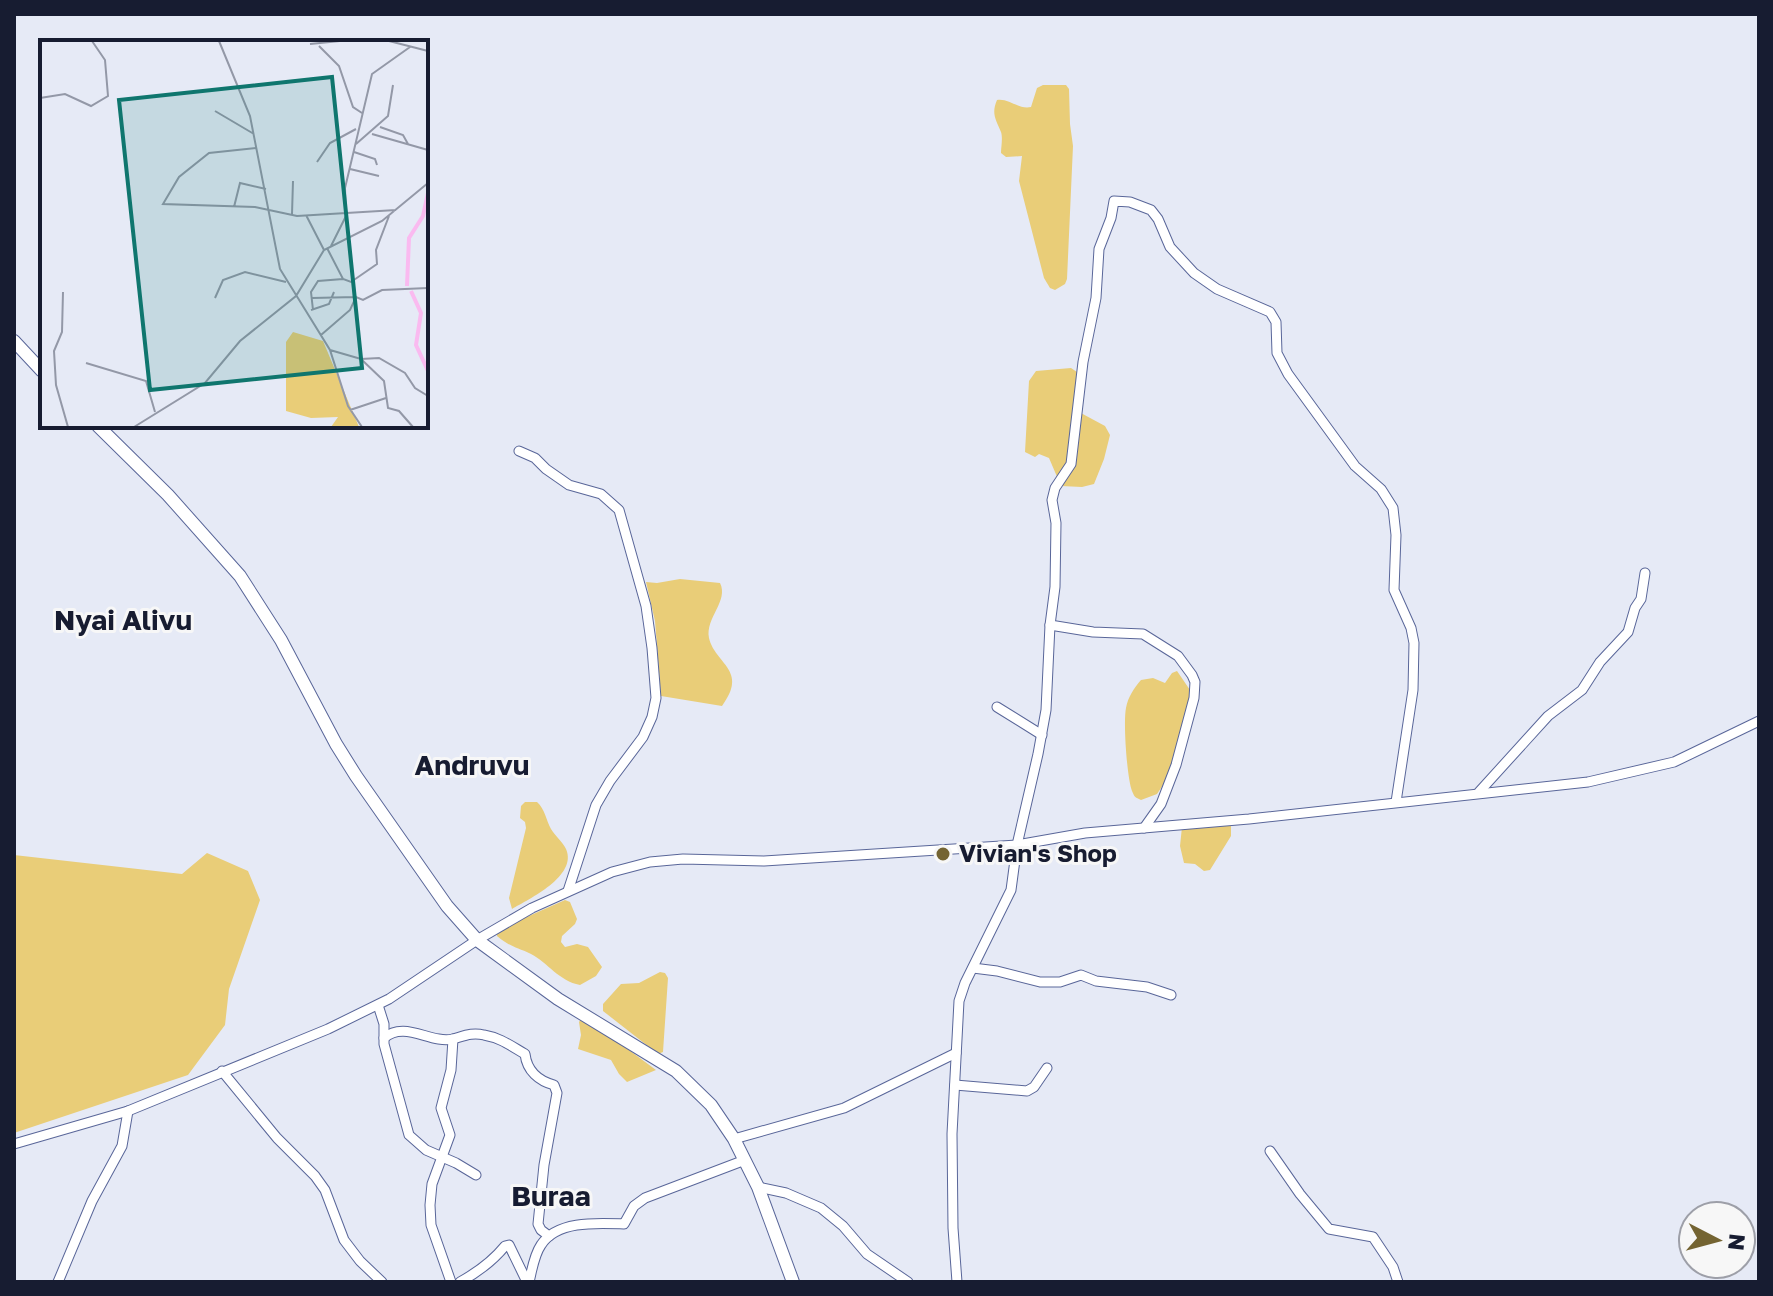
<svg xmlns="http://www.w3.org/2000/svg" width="1773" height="1296" font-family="'Golos Text',sans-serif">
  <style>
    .green { fill: #e9cd78 }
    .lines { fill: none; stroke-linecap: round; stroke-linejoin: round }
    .minor-casing { stroke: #596699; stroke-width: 11 }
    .tertiary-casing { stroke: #596699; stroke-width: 14 }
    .minor { stroke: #fff; stroke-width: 9 }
    .tertiary { stroke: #fff; stroke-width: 12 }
    .poi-dot { fill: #746432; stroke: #f7f7f7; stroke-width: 3 }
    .labels { text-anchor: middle; stroke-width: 6; stroke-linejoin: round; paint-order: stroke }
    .poi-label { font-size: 24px; font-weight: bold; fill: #171c31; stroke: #f7f7f7; text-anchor: start }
    .quarter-label { font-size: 28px; font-weight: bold; fill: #171c31; stroke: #f7f7f7 }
    .inset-river { fill: none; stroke: #fabaf0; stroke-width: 4 }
    .inset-road { fill: none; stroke: #9398a7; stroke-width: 2 }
    .view { fill: #0f766e; fill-opacity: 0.15; stroke: #0f766e; stroke-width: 4 }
    .inset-edge { fill: none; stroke: #171c31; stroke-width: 4 }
  </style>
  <rect width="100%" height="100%" fill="#e6eaf6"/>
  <!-- green -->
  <g class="green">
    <path d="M1043,85H1066L1069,89L1070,124L1073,146L1067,279L1065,284L1055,290L1050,288L1044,278L1019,181L1022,156L1006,157L1001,153C1001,147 1003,138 1001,132C996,120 991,114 997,100C1009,98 1019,110 1031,107L1037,88Z"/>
    <path d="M1071,368L1080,374L1079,412L1105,426L1110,435L1104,459L1094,484L1082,487L1061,486L1049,458L1039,454L1035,457L1025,452L1029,381L1036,371Z"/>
    <path d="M680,579L720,583C729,601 705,618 709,638C715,664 749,670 722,706L661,696L655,621L646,582L657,583Z"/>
    <path d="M1177,671L1190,690V701L1169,776L1157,794L1141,800C1135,797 1135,798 1132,791C1127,778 1123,722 1126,708C1128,697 1134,688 1141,680L1153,678L1165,683L1172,673Z"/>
    <path d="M525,802H537C545,809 546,820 551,829C555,836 563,842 566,849C578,876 529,899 512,909L509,898L526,828L525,822L520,818L521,806Z"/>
    <path d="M1231,824V836L1210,870L1204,871L1195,864L1184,863L1180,846L1182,827Z"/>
    <path d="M207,853L248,871L260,900L229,989L225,1025L188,1075L14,1133V855L182,874Z"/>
    <path d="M565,900L570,902L577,919L575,924L562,936L561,942L565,947L577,944L588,947L602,967L596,976L580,985C559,981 548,963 531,954C516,947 510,947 497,936V930Z"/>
    <path d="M660,972L665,973L668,978L663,1052L658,1054L603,1011V1004L621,984L639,983Z"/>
    <path d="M583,1016L656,1070L627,1082L619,1074L611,1060L578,1049L581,1035L579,1022Z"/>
  </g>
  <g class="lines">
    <!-- minor casing -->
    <g class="minor-casing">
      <g id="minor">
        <path d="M519,451L535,458L546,469L569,485L601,494L619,510L646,606L652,648L656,698L652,717L643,737L610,781L596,805L568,891"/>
        <path d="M1050,625L1093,632L1143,634L1178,656L1192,675L1195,682L1194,698L1176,765L1161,804L1144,828"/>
        <path d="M997,707L1042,735"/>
        <path d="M1479,792L1548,716L1582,690L1600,662L1628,632L1635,608L1641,599L1645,573"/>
        <path d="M973,968L997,971L1040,982H1060L1081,975L1096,981L1147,987L1171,995"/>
        <path d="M378,1005L384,1024V1044L409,1135L426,1150L456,1163L476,1175"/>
        <path d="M384,1038C405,1020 430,1044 453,1039C464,1036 472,1032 484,1035C501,1038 511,1046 525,1054C527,1071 539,1081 554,1085L557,1093L544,1165L538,1224L541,1230L549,1236"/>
        <path d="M222,1071L277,1138L315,1176L325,1190L344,1240L360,1261L382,1282"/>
        <path d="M955,1085L1027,1091L1034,1087L1047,1068"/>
        <path d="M734,1139L844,1108L956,1053"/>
        <path d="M14,1144L128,1111L328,1029L389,999L477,940L532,908L612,872L650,862L683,859L764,861L1017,845L1085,833L1249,819L1588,782L1674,762L1759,721"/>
        <path d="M1270,1151L1300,1194L1329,1229L1373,1237L1393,1267L1398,1282"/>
        <path d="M758,1187L786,1193L821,1208L843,1226L867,1254L908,1282"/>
        <path d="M58,1282L92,1201L122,1146L128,1111"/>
        <path d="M451,1282L431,1225L430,1205L432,1184L450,1135L441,1108L451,1070L453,1039"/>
        <path d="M460,1282C478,1272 492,1262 505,1246L509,1245L527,1282"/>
        <path d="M529,1282C532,1270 534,1255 541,1245C557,1220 598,1223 624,1224L634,1206L645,1198L745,1160"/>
        <path d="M957,1282L953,1228L952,1134L959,1001L965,983L1011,890L1017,845L1038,754L1046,710L1050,625L1055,587L1056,523L1052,500L1055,488L1071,464L1083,362L1096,298L1099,249L1111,218L1114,201L1130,202L1151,210L1158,219L1170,247L1194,273L1217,289L1270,312L1276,322L1277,353L1288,374L1355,466L1381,489L1393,508L1396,535L1394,590L1411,628L1414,643L1413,690L1396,802"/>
      </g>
    </g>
    <!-- tertiary casing -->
    <g class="tertiary-casing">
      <g id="tertiary">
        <path d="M14,341L42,371"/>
        <path d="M98,426L168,495L240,576L281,640L336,744L356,776L447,906L477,940L558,999L676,1071L711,1105L734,1139L758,1187L793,1282"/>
      </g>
    </g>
    <!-- minor -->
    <use href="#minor" class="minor"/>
    <!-- tertiary -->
    <use href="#tertiary" class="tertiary"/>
  </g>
  <!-- markers -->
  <circle class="poi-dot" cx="943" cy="854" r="8"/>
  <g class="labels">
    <!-- poi labels -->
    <g class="poi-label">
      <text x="959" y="862">Vivian's Shop</text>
    </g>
    <!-- quarter labels -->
    <g class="quarter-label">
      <text x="123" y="630">Nyai Alivu</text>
      <text x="472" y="775">Andruvu</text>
      <text x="551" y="1206">Buraa</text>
    </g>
  </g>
  <!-- overview -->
  <g transform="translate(40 40)">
    <rect width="388" height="388" fill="#e6eaf6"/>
    <path d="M253,292L283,301L319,387H291L298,377L271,378L246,371V302Z" fill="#e9cd78"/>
    <path class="inset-river" d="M367,246L369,198L383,176L388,153M371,251L381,273L376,305L388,331"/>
    <path class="inset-road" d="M179,1L210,76L240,229L290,310L308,366L322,387M349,1L388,11M270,4L300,1M279,6L299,26L313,67L322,73M0,58L25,54L51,66L68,56L65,20L52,1M175,71L214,94M340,87L363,95L368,104M332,94L388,110M316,104L348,76L353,45M217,108L169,113L139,137L123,164L215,167L257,176L356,170M314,112L335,119L337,125M277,122L290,103L316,89M310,129L339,136M194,167L200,143L226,149M252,174L253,141M266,175L284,210M291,206L306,176L305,148L332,34L370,7M287,208L303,239L311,242L337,224L336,210L349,176M23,252L22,292L14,311L16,345L28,387M175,258L183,240L205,232L246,242M272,258L316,257M271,270L289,264L294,252M273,270L271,252L278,241L303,239M281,295L310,270L316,257L323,260L342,250L388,248M290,310L321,319L339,318L365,333L375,348L388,356M321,319L344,341L348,368L359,371L373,387M46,323L106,341L115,372M310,370L346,358M94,387L165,343L200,301L256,256L284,210L342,181L388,143"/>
    <path class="view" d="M292,37L322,328L110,350L79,60Z"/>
    <rect width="388" height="388" class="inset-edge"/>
  </g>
  <!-- border -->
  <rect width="1773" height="1296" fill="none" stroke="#171c31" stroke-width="32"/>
  <!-- north arrow -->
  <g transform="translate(1717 1240) rotate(96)"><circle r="38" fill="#f7f7f7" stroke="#9d9fa8" stroke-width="2"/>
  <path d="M0-6L14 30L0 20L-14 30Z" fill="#746432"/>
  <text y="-12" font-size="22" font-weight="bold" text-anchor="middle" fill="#171c31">N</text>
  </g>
</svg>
